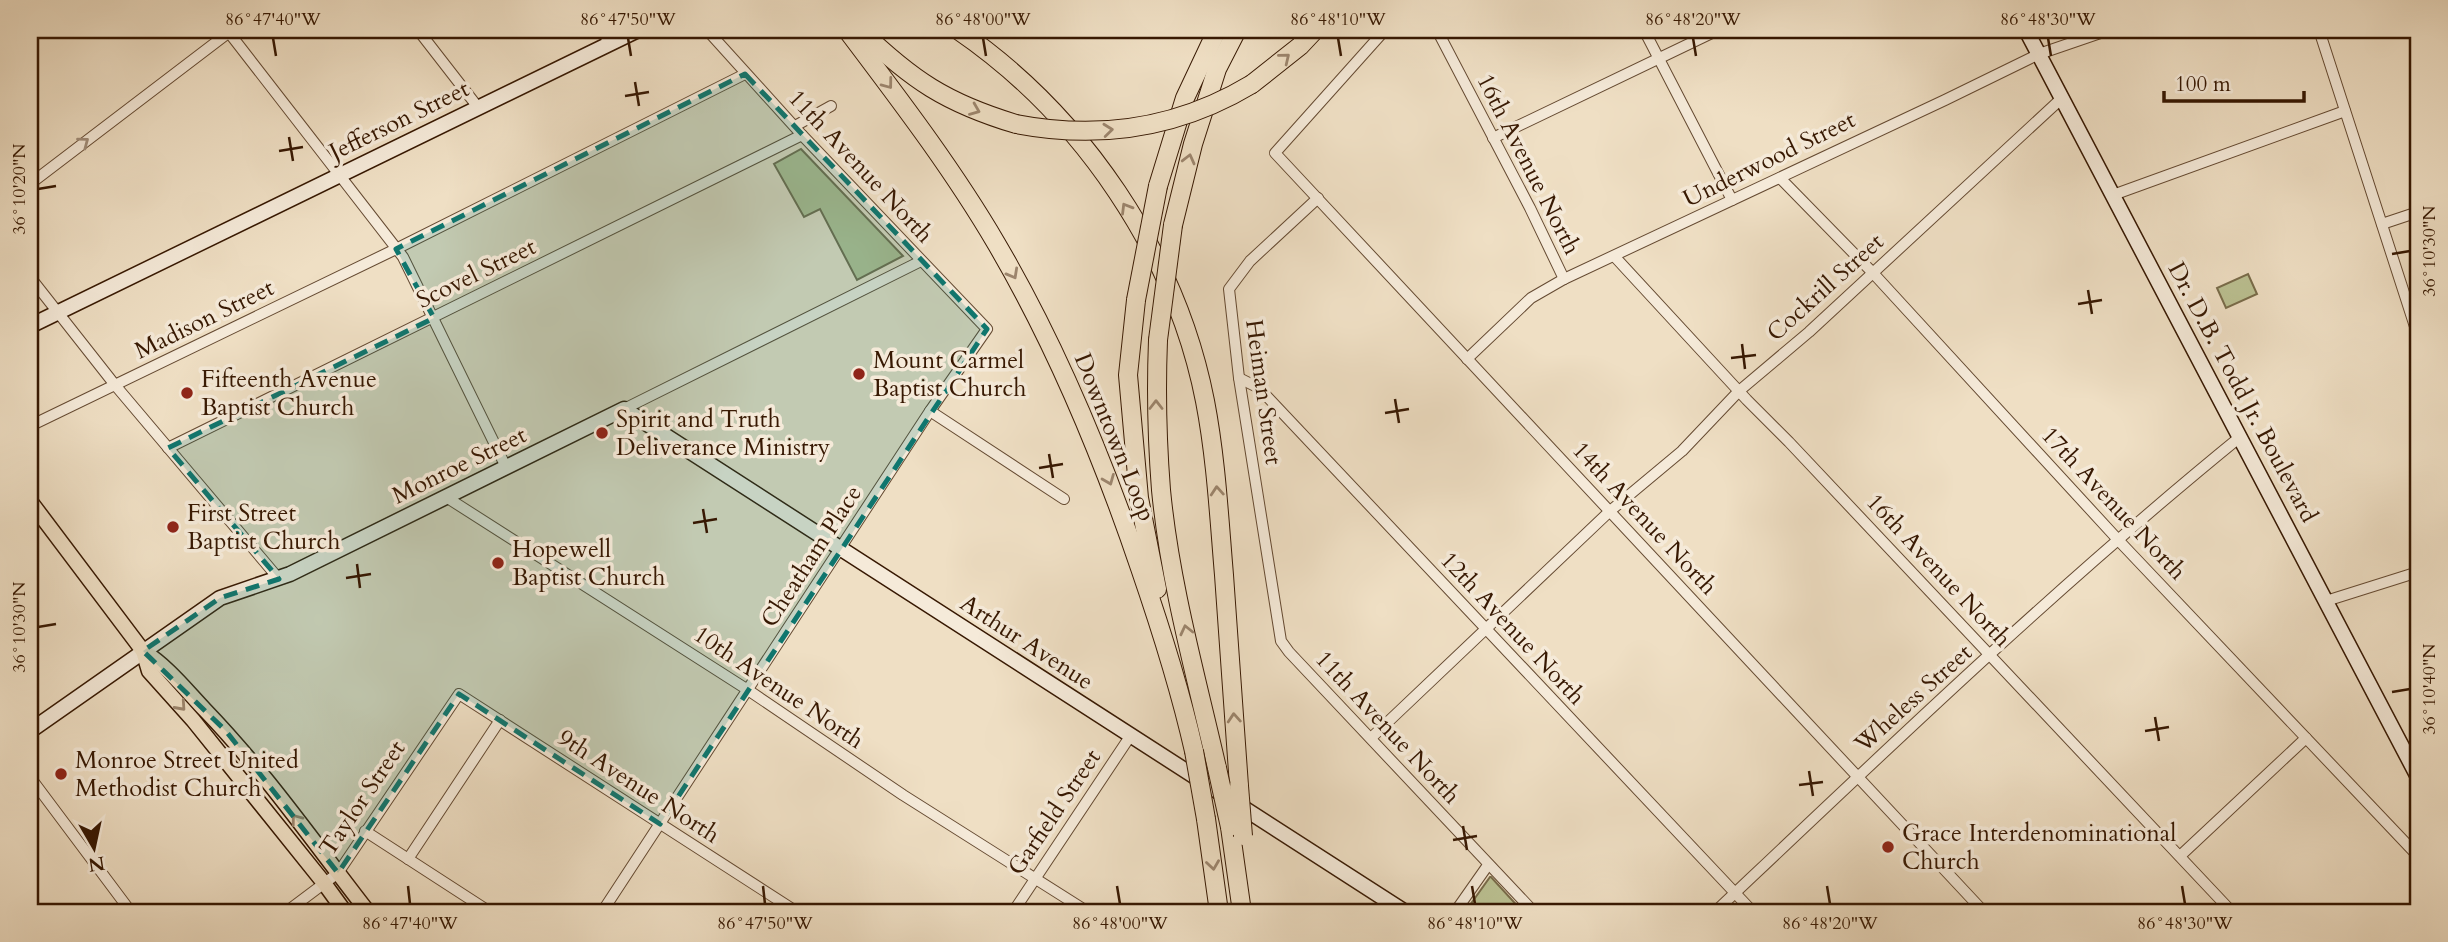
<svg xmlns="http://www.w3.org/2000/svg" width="2448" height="942" font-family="Cardo,serif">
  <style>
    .park { fill: #bbc192; stroke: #796c4a; stroke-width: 2 }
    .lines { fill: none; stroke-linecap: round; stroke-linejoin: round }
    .street-casing { stroke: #654a32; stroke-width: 12 }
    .secondary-casing { stroke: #371802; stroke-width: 17 }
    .primary-casing { stroke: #371802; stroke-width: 17 }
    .highway-casing { stroke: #371802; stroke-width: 20 }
    .street { stroke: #f5ead9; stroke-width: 10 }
    .secondary { stroke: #f5ead9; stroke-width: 14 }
    .primary { stroke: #efdfc4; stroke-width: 14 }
    .highway { stroke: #efdfc4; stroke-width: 18 }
    .highway-bridge-casing { stroke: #371802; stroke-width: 20; stroke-linecap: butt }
    .highway-bridge { stroke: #efdfc4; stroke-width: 18 }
    .oneway { stroke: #9c856d }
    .oneway2 { stroke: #a08c78 }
    .marked { fill: #0f766e; fill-opacity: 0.2; stroke: #0f766e; stroke-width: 5; stroke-dasharray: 14 9; stroke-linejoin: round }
    .ticks { fill: none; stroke: #371802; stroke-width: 2.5 }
    .poi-dot { fill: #8f2418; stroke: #f5ead9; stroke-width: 2.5 }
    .labels { text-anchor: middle; stroke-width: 7; stroke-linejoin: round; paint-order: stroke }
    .street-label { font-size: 24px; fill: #371802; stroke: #f5ead9 }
    .poi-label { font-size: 24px; fill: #371802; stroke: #f5ead9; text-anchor: start }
    .neatline { fill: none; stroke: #371802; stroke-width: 2.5 }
    .ticks-label { font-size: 18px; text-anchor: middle; fill: #371802 }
  </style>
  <rect width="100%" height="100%" fill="#efdfc4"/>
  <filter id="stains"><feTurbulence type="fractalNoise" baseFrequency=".00286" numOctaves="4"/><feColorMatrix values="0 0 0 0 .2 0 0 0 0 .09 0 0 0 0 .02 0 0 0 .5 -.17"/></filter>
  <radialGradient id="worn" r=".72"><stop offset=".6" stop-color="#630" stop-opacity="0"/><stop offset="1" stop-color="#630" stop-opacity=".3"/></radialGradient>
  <!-- park -->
  <g class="park">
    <path d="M801,149L903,256L857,280L820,209L804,217L774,164Z"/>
    <path d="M2248,274L2257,294L2226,308L2217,288Z"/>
    <path d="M1490,877H1491L1523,912H1465Z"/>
  </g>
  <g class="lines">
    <!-- street casing -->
    <g class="street-casing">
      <g id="street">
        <path d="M227,30L403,257L506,467"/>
        <path d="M418,30L477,106"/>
        <path d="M601,30L610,43"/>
        <path d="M1385,30L1275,153L1984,912"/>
        <path d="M1437,30L1530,208L1564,279"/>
        <path d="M1644,30L1732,200"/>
        <path d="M2319,30L2418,336"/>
        <path d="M795,126L831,106"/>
        <path d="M1493,138L1718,30"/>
        <path d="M1780,178L1873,273L2121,543L2418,856"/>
        <path d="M30,184L232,30"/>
        <path d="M2113,195L2345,111"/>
        <path d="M1318,198L1250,261L1229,289L1239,378L1281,641L1289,652L1534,912"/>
        <path d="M2382,224L2418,212"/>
        <path d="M1615,257L1747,400L1789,442L2232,912"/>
        <path d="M30,277L115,385L279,579"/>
        <path d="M1467,359L1531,298L1564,279L1945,100L2039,54L2109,30"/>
        <path d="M1239,378L1259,388L1753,912"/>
        <path d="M624,409L921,261"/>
        <path d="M930,411L1064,499"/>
        <path d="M30,426L396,249L745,74"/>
        <path d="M168,448L802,135"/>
        <path d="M446,497L748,690L903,795L1088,912"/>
        <path d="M2326,601L2418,572"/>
        <path d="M1371,738L1610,511L1682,451L1739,391L1809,332L2062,98"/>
        <path d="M30,777L131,912"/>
        <path d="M365,831L490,912"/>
        <path d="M2180,856L2306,738"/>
        <path d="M408,859L500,720"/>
        <path d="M286,912L338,873L459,694L797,912"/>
        <path d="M602,912L930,411L987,329L802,135L707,30"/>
        <path d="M1013,912L1131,735"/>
        <path d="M1455,912L1488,865"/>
        <path d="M1715,912C1886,750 2057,586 2240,437"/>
      </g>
    </g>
    <!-- secondary casing -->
    <g class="secondary-casing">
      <g id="secondary">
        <path d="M2026,30L2418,777"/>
        <path d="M30,326L638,30"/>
        <path d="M30,731L220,598L290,574L624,409L1405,912"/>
      </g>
    </g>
    <!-- primary casing -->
    <g class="primary-casing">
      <g id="primary">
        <path d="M30,501L143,651C168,667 185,689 205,710C265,772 315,844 368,912"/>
        <path d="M143,651L149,671L193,720L324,883L345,912"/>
      </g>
    </g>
    <!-- highway casing -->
    <g class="highway-casing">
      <g id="highway">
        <path d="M847,30C899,99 952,168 996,243C1056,345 1102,456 1140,568C1161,629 1180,689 1194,751"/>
        <path d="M860,30C912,80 946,103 1016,124"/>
        <path d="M958,30C1082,115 1176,253 1205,401C1216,458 1219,516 1224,575C1229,645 1234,716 1239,786"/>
        <path d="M1252,84L1300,46L1315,30"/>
        <path d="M1158,186L1185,98L1217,30"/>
        <path d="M1173,225L1193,144L1217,69L1237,30"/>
        <path d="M1136,300L1128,375L1139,498L1157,589"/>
        <path d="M1158,340C1156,390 1157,439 1161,490C1170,584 1196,676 1217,768"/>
        <path d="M1206,819L1219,912"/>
        <path d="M1230,827L1242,912"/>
      </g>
    </g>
    <!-- street -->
    <use href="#street" class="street"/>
    <!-- secondary -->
    <use href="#secondary" class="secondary"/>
    <!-- primary -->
    <use href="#primary" class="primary"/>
    <!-- highway -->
    <use href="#highway" class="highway"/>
    <!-- highway-bridge casing -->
    <g class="highway-bridge-casing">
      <g id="highway-bridge">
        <path d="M1016,124C1099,140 1179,128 1252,84"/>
        <path d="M1136,300L1158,186"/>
        <path d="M1158,340L1173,225"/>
        <path d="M1194,751L1206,819"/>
        <path d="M1217,768L1230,827"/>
        <path d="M1239,786L1243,836"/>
      </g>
    </g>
    <!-- highway-bridge -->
    <use href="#highway-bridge" class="highway-bridge"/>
  </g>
  <!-- one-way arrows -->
  <defs><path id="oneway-chevron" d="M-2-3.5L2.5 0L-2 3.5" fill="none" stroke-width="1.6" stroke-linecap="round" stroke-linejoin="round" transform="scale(1.75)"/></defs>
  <g class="oneway">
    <use href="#oneway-chevron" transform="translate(1285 58) rotate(-39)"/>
    <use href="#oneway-chevron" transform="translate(888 84) rotate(53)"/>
    <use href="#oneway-chevron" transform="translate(975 110) rotate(22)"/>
    <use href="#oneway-chevron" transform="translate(1108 130) rotate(-6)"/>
    <use href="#oneway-chevron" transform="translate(1189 159) rotate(-76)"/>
    <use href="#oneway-chevron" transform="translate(1126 208) rotate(-121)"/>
    <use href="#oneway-chevron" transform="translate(1013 274) rotate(61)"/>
    <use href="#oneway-chevron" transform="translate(1156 405) rotate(-90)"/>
    <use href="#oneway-chevron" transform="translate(1109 480) rotate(68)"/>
    <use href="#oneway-chevron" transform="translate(1217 491) rotate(-94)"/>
    <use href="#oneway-chevron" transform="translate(1186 630) rotate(-103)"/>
    <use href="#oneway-chevron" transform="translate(181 706) rotate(48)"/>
    <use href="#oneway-chevron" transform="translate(1234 718) rotate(-94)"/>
    <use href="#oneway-chevron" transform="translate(296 819) rotate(-127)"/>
    <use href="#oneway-chevron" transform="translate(1213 865) rotate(82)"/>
  </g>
  <use class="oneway2" href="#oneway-chevron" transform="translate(84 142) rotate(-37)"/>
  <!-- marked area -->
  <path class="marked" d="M745,74L987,329L660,824L459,694L338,873L226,731L143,651L220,598L279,579L168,448L434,318L396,249Z"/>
  <!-- ticks -->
  <path class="ticks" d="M273,38L276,56M628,38L631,56M983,38L986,56M1338,38L1341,56M1693,38L1696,56M2048,38L2051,56M635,82L639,106M625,96L649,92M289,137L293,161M279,151L303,147M38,189L56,186M2392,254L2410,251M2088,290L2092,314M2078,304L2102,300M1742,344L1745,369M1731,358L1756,355M1395,399L1399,423M1385,413L1409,409M1049,454L1053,478M1039,468L1063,464M703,509L707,533M693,523L717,519M357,564L360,588M346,578L371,574M38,627L56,624M2392,692L2410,689M2155,717L2159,741M2145,731L2169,727M1809,771L1813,796M1799,785L1823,782M1463,826L1467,850M1453,840L1477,836M408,886L410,904M763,886L765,904M1117,886L1120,904M1472,886L1475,904M1827,886L1830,904M2182,886L2185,904"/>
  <!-- markers -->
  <g class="poi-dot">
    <circle cx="859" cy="374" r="7"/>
    <circle cx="187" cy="393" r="7"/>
    <circle cx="602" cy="433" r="7"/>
    <circle cx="173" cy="527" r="7"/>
    <circle cx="498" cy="563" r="7"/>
    <circle cx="61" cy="774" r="7"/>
    <circle cx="1888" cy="847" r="7"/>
  </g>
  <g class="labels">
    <!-- street labels -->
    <g class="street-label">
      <text transform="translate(399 120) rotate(-26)" y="8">Jefferson Street</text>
      <text transform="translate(1769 159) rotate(-26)" y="8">Underwood Street</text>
      <text transform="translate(1529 164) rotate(63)" y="8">16th Avenue North</text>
      <text transform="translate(861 166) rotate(47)" y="8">11th Avenue North</text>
      <text transform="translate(476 273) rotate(-26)" y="8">Scovel Street</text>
      <text transform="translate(1825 287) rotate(-42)" y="8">Cockrill Street</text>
      <text transform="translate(204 319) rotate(-26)" y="8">Madison Street</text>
      <text transform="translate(1264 392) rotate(82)" y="8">Heiman Street</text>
      <text transform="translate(2243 392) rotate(62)" y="8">Dr. D.B. Todd Jr. Boulevard</text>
      <text transform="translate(1115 437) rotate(68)" y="8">Downtown Loop</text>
      <text transform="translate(459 465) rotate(-26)" y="8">Monroe Street</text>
      <text transform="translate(2114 503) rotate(47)" y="8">17th Avenue North</text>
      <text transform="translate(1645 518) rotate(47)" y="8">14th Avenue North</text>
      <text transform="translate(811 556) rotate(-57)" y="8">Cheatham Place</text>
      <text transform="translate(1939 570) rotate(47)" y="8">16th Avenue North</text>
      <text transform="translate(1513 628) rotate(47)" y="8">12th Avenue North</text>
      <text transform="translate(1027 642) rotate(33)" y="8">Arthur Avenue</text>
      <text transform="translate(779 687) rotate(34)" y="8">10th Avenue North</text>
      <text transform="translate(1913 698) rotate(-42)" y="8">Wheless Street</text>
      <text transform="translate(1388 727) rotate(47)" y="8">11th Avenue North</text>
      <text transform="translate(639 786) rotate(33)" y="8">9th Avenue North</text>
      <text transform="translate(362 798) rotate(-56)" y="8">Taylor Street</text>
      <text transform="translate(1054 812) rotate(-56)" y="8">Garfield Street</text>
    </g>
    <!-- poi labels -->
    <g class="poi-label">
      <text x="873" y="368">Mount Carmel<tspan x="873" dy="28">Baptist Church</tspan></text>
      <text x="201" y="387">Fifteenth Avenue<tspan x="201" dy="28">Baptist Church</tspan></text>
      <text x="616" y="427">Spirit and Truth<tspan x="616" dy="28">Deliverance Ministry</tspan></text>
      <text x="187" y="521">First Street<tspan x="187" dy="28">Baptist Church</tspan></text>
      <text x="512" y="557">Hopewell<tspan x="512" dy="28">Baptist Church</tspan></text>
      <text x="75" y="768">Monroe Street United<tspan x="75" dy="28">Methodist Church</tspan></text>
      <text x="1902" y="841">Grace Interdenominational<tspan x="1902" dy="28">Church</tspan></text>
    </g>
  </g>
  <!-- margin -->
  <rect width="2448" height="942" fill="none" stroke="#efdfc4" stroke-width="77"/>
  <!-- north arrow -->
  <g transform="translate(94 848) rotate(171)" stroke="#f5ead9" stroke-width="5" paint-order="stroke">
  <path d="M0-5L12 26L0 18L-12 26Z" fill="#371802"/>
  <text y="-10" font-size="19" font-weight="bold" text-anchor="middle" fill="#371802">N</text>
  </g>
  <!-- scale -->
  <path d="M2164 91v10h140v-10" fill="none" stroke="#371802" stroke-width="3.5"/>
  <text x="2175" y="91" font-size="21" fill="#371802" stroke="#f5ead9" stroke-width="5" paint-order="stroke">100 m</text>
  <rect x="38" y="38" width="2372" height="866" class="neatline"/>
  <g class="ticks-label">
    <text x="273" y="25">86°47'40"W</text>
    <text x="628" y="25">86°47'50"W</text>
    <text x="983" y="25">86°48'00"W</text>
    <text x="1338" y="25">86°48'10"W</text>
    <text x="1693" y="25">86°48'20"W</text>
    <text x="2048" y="25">86°48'30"W</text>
    <text transform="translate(19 189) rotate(-90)" y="6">36°10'20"N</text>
    <text transform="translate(2429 251) rotate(-90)" y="6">36°10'30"N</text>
    <text transform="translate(19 627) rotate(-90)" y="6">36°10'30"N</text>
    <text transform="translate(2429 689) rotate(-90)" y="6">36°10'40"N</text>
    <text x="410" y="929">86°47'40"W</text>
    <text x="765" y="929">86°47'50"W</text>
    <text x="1120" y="929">86°48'00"W</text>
    <text x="1475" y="929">86°48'10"W</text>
    <text x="1830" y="929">86°48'20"W</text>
    <text x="2185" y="929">86°48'30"W</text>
  </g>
  <rect width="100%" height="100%" filter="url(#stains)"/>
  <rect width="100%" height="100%" fill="url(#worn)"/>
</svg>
